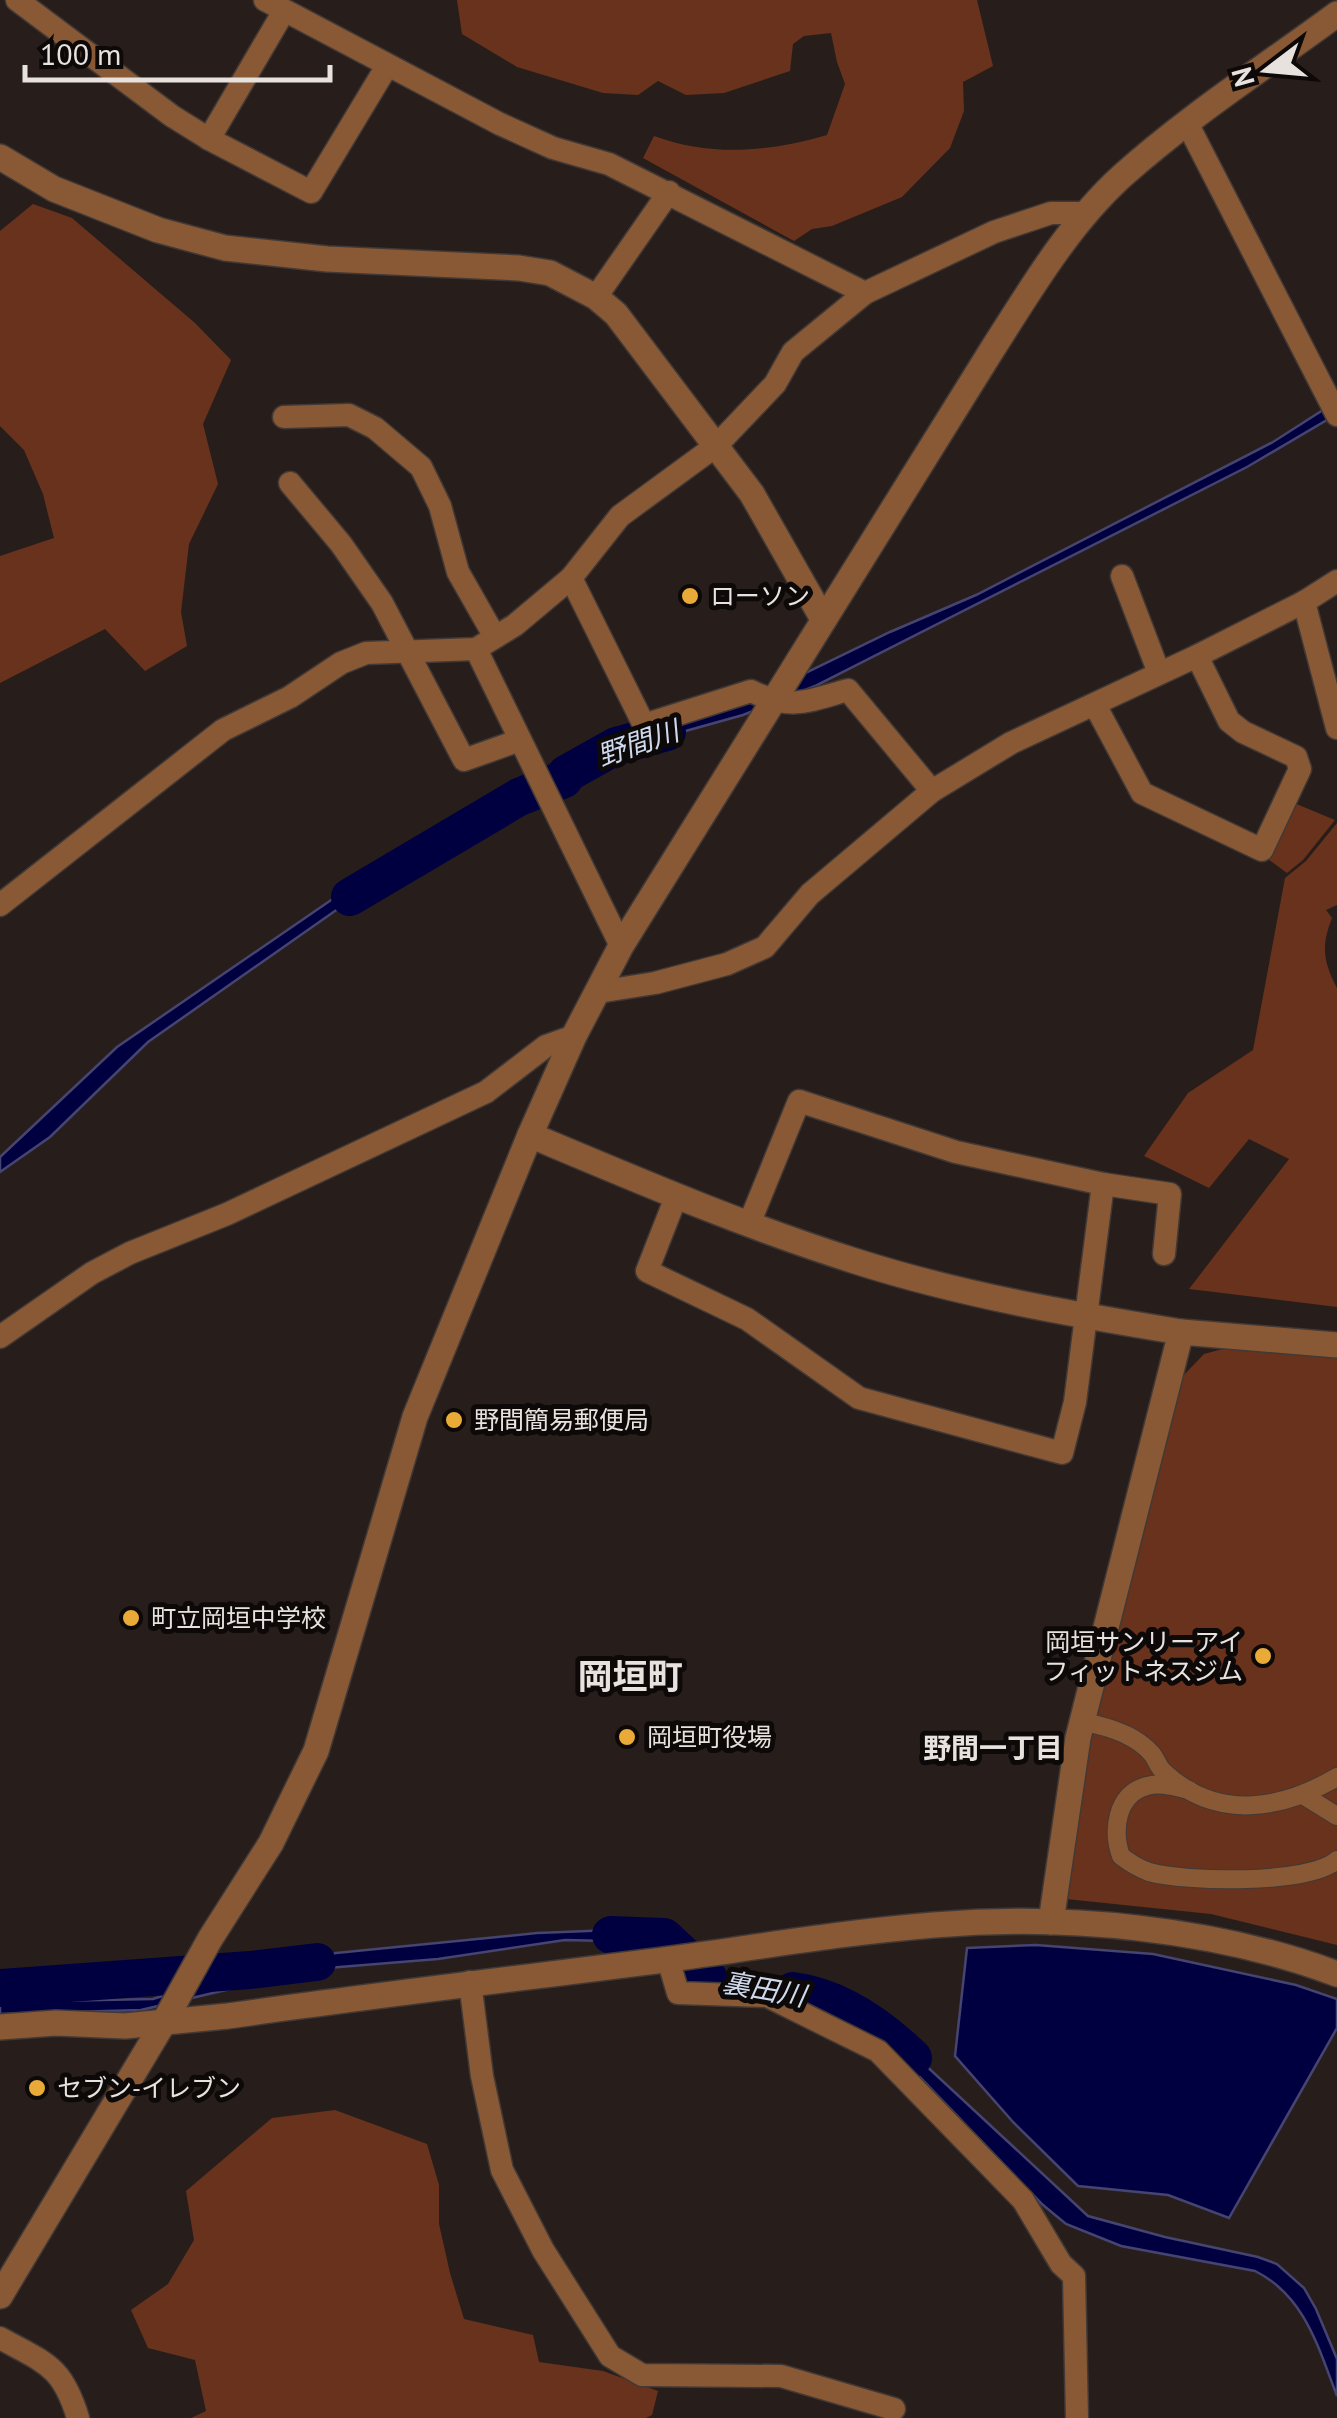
<svg xmlns="http://www.w3.org/2000/svg" width="1337" height="2418" font-family="'PT Sans','Noto Sans JP',sans-serif">
  <style>
    .green { fill: #69321c }
    .water { fill: #000041; stroke: #464470; stroke-width: 2.5 }
    .lines { fill: none; stroke-linecap: round; stroke-linejoin: round }
    .river { stroke: #000041; stroke-width: 38 }
    .pedestrian-casing { stroke: #423936; stroke-width: 20 }
    .minor-casing { stroke: #423936; stroke-width: 25 }
    .tertiary-casing { stroke: #423936; stroke-width: 28 }
    .pedestrian { stroke: #885934; stroke-width: 18 }
    .minor { stroke: #885934; stroke-width: 22 }
    .tertiary { stroke: #885934; stroke-width: 25 }
    .poi-dot { fill: #eaaa38; stroke: #0d0908; stroke-width: 4 }
    .labels { text-anchor: middle; stroke-width: 10; stroke-linejoin: round; paint-order: stroke }
    .poi-label { font-size: 25px; fill: #e8e2df; stroke: #0d0908; text-anchor: start }
    .water-label { font-size: 28px; font-style: italic; fill: #ced9ed; stroke: #0d0908 }
    .neighbourhood-label { font-size: 28px; font-weight: bold; fill: #e8e2df; stroke: #0d0908 }
    .district-label { font-size: 35px; font-weight: bold; fill: #e8e2df; stroke: #0d0908 }
  </style>
  <rect width="100%" height="100%" fill="#271e1b"/>
  <!-- green -->
  <g class="green">
    <path d="M457,0H977L993,66L963,82L964,111L950,148L902,197L832,226L812,229L794,241L643,158L654,136C711,157 769,152 827,135L845,84L837,62L831,33L804,36L793,44L790,71L724,93L686,95L658,81L638,95L603,93L517,67L462,34Z"/>
    <path d="M33,204L72,218L195,323L231,360L203,424L218,484L189,544L181,612L187,646L145,671L105,629L0,683V556L54,538L43,494L24,450L0,426V231Z"/>
    <path d="M1294,803L1335,820L1303,860L1287,873L1268,859Z"/>
    <path d="M1337,823V905L1326,910L1332,918C1321,946 1323,961 1337,988V1307L1189,1289L1289,1159L1249,1139L1209,1188L1144,1156L1188,1093L1253,1050L1285,878L1306,861Z"/>
    <path d="M1230,1347L1337,1357V1945L1211,1914L1066,1899L1086,1759L1098,1706L1182,1377L1204,1354Z"/>
    <path d="M335,2110L427,2144L439,2185V2224L450,2273L464,2319L533,2335L539,2362L603,2371L658,2391L652,2415L646,2418H191L206,2411L195,2360L148,2348L131,2310L168,2284L194,2240L186,2191L272,2118Z"/>
  </g>
  <!-- water -->
  <g class="water">
    <path d="M1337,401V414L1247,467L815,686L743,715L639,744L602,760L533,798L473,822L412,857L148,1042L50,1137L0,1172V1157L117,1047L417,841L594,755L746,702L890,632L976,595L1273,442Z"/>
    <path d="M639,1929L657,1932L695,1967L714,1976L787,1980L817,1992L851,2014L893,2035L1088,2216L1165,2237L1258,2257L1277,2264L1304,2288L1316,2309L1337,2359V2396C1318,2347 1305,2296 1255,2271L1121,2246L1066,2224L1043,2205L891,2047L794,1995L712,1986L651,1942L565,1940L438,1959L315,1969L141,2010L0,2014V2002L153,1999L216,1979L336,1953L537,1933Z"/>
    <path d="M1036,1945L1153,1954L1296,1985L1337,1999V2028L1229,2218L1168,2195L1078,2186L1013,2122L955,2056L967,1948Z"/>
  </g>
  <g class="lines">
    <!-- river -->
    <g class="river">
      <path d="M350,897L519,797L564,779L566,774L616,746L667,732"/>
      <path d="M611,1935L664,1937L709,1979"/>
      <path d="M0,1988L250,1970L317,1962"/>
      <path d="M793,1991C839,1997 880,2026 913,2058"/>
    </g>
    <!-- pedestrian casing -->
    <g class="pedestrian-casing">
      <g id="pedestrian">
        <path d="M1083,1722C1106,1726 1136,1735 1152,1754C1157,1760 1158,1768 1165,1773C1217,1821 1281,1810 1337,1777"/>
        <path d="M1189,1790C1175,1787 1160,1782 1147,1786C1116,1794 1112,1831 1121,1856C1130,1863 1138,1868 1149,1872C1185,1882 1309,1885 1337,1860"/>
        <path d="M1303,1795L1337,1816"/>
      </g>
    </g>
    <!-- minor casing -->
    <g class="minor-casing">
      <g id="minor">
        <path d="M17,0L172,116L209,139L311,192L387,66"/>
        <path d="M265,0L500,124L553,148L609,164L865,293"/>
        <path d="M1187,123L1337,415"/>
        <path d="M209,139L284,11"/>
        <path d="M596,297L669,192"/>
        <path d="M284,417L349,415L375,428L421,467L440,506L458,572L495,637"/>
        <path d="M290,483L341,544L382,603L464,760L520,740"/>
        <path d="M1122,576L1159,673"/>
        <path d="M571,578L644,725L751,691C791,711 808,701 848,690L932,791"/>
        <path d="M1304,602L1337,728"/>
        <path d="M476,649L621,946"/>
        <path d="M1095,705L1142,793L1262,850L1300,769L1296,757L1243,732L1229,721L1197,656"/>
        <path d="M0,905L223,730L290,697L341,663L366,653L476,649L515,625L571,578L620,516L717,445L775,384L793,352L865,293L994,232L1051,213H1087"/>
        <path d="M598,992L655,983L727,964L765,947L810,894L932,791L1011,743L1197,656L1304,602L1337,581"/>
        <path d="M676,1197L647,1271L747,1319L859,1398L1062,1453L1075,1402L1103,1184"/>
        <path d="M749,1224L799,1101L956,1152L1103,1184L1170,1194L1164,1254"/>
        <path d="M0,1337L92,1273L130,1253L227,1214L486,1092L546,1046L574,1036"/>
        <path d="M668,1959L678,1993L767,1996L878,2051L1023,2200L1061,2264L1074,2276L1077,2418"/>
        <path d="M470,1982L482,2076L502,2170L543,2250L610,2356L642,2375L781,2376L894,2409"/>
        <path d="M0,2338C45,2363 62,2365 78,2418"/>
      </g>
    </g>
    <!-- tertiary casing -->
    <g class="tertiary-casing">
      <g id="tertiary">
        <path d="M0,157L54,189L158,230L225,248L327,259L519,268L550,273L596,297L616,314L752,494L823,619"/>
        <path d="M530,1135C637,1180 744,1226 855,1261C961,1295 1071,1314 1181,1332"/>
        <path d="M1051,1922L1078,1738L1181,1332L1337,1345"/>
        <path d="M0,2027L56,2023L125,2026L228,2016C376,1995 523,1978 671,1959C758,1947 846,1932 934,1925C1064,1914 1215,1928 1337,1974"/>
        <path d="M0,2296L164,2022L210,1939L271,1843L316,1751L415,1417L530,1135L574,1036L621,946L990,353C1029,292 1068,225 1122,176C1189,116 1265,67 1337,14"/>
      </g>
    </g>
    <!-- pedestrian -->
    <use href="#pedestrian" class="pedestrian"/>
    <!-- minor -->
    <use href="#minor" class="minor"/>
    <!-- tertiary -->
    <use href="#tertiary" class="tertiary"/>
  </g>
  <!-- markers -->
  <g class="poi-dot">
    <circle cx="690" cy="596" r="10"/>
    <circle cx="454" cy="1420" r="10"/>
    <circle cx="131" cy="1618" r="10"/>
    <circle cx="1263" cy="1656" r="10"/>
    <circle cx="627" cy="1737" r="10"/>
    <circle cx="37" cy="2088" r="10"/>
  </g>
  <g class="labels">
    <!-- poi labels -->
    <g class="poi-label">
      <text x="710" y="605">ローソン</text>
      <text x="474" y="1429">野間簡易郵便局</text>
      <text x="151" y="1627">町立岡垣中学校</text>
      <text x="1243" y="1651" text-anchor="end">岡垣サンリーアイ<tspan x="1243" dy="29">フィットネスジム</tspan></text>
      <text x="647" y="1746">岡垣町役場</text>
      <text x="57" y="2097">セブン-イレブン</text>
    </g>
    <!-- water labels -->
    <g class="water-label">
      <text transform="translate(638 743) rotate(-19)" y="10">野間川</text>
      <text transform="translate(764 1989) rotate(10)" y="10">裏田川</text>
    </g>
    <!-- neighbourhood labels -->
    <g class="neighbourhood-label">
      <text x="993" y="1758">野間一丁目</text>
    </g>
    <!-- district labels -->
    <g class="district-label">
      <text x="630" y="1689">岡垣町</text>
    </g>
  </g>
  <!-- north arrow -->
  <g transform="translate(1267 70) rotate(254)" stroke="#0d0908" stroke-width="8" paint-order="stroke">
  <path d="M0-8L18 38L0 25L-18 38Z" fill="#e8e2df"/>
  <text y="-15" font-size="28" font-weight="bold" text-anchor="middle" fill="#e8e2df">N</text>
  </g>
  <!-- scale -->
  <path d="M25 65v15h305v-15" fill="none" stroke="#e8e2df" stroke-width="5"/>
  <text x="40" y="65" font-size="30" fill="#e8e2df" stroke="#0d0908" stroke-width="8" paint-order="stroke">100 m</text>
</svg>
